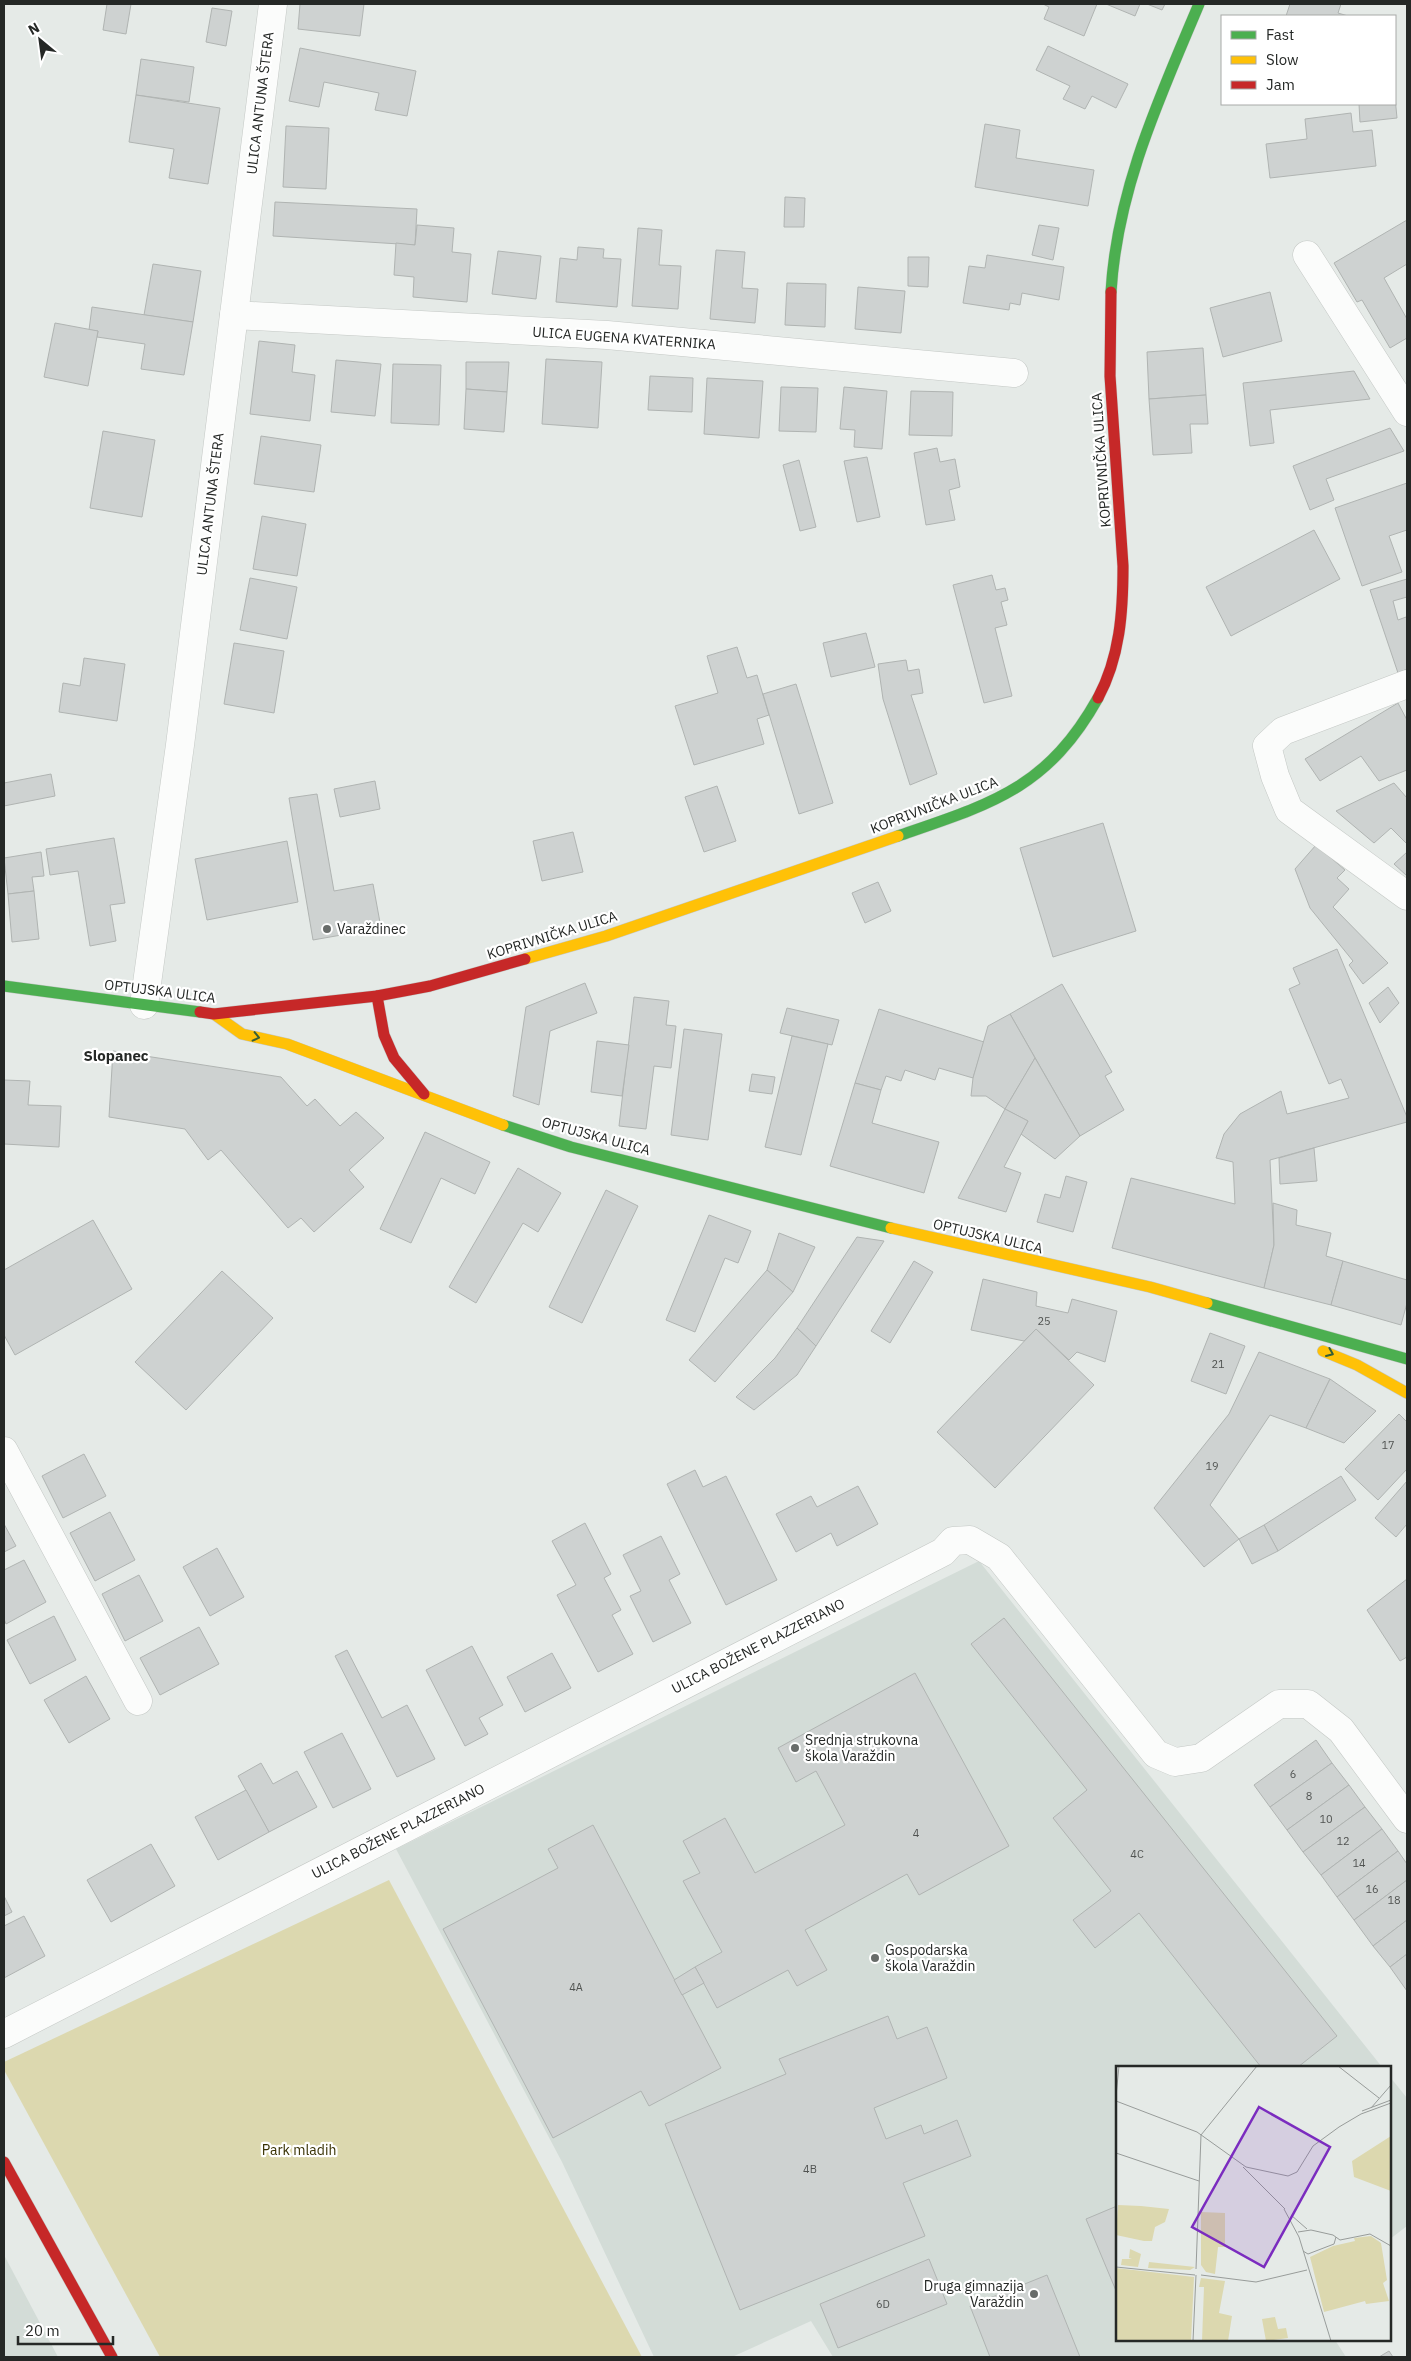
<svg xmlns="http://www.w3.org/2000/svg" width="1411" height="2361" font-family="'IBM Plex Sans',sans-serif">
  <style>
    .built { fill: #d3dcd7 }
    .green { fill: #dcd8af }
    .building { fill: #ced2d1; stroke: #b0b4b2 }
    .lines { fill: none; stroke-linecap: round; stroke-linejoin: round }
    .street-casing { stroke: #c4c8c5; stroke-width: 29 }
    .fast-casing { stroke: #c4c8c5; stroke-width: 12 }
    .slow-casing { stroke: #c4c8c5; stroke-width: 12 }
    .jam-casing { stroke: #c4c8c5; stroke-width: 12 }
    .street { stroke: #fbfcfb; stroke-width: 28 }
    .fast { stroke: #4caf50; stroke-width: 11 }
    .slow { stroke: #ffc107; stroke-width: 11 }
    .jam { stroke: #c62828; stroke-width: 11 }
    .oneway { stroke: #355e37 }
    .poi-dot { fill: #686c6a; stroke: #fff; stroke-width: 2 }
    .labels { text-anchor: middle; stroke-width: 4.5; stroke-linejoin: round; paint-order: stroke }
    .number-label { font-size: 11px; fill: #515452 }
    .street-label { font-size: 14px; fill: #252826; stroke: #fff }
    .poi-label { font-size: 14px; fill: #252826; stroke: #fff; text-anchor: start }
    .park-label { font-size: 14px; fill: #383103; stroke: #fff }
    .neighbourhood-label { font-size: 15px; font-weight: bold; fill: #252826; stroke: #fff }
    .inset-road { fill: none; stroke: #989c9a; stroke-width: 1 }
    .view { fill: #7b2cbf; fill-opacity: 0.15; stroke: #7b2cbf; stroke-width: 2.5 }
    .inset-edge { fill: none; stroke: #252826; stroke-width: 2.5 }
  </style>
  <rect width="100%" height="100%" fill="#e5eae7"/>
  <!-- built -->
  <g class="built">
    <path d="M979,1561L1382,2067H1117V2340H1335L1346,2357H833L811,2321L732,2357H654L562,2162L396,1849Z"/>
    <path d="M1390,2077L1407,2098V2226L1390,2239Z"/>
    <path d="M4,2255L58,2357H4Z"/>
  </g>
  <!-- green -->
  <path class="green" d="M389,1880L642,2357H160L4,2070V2062Z"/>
  <!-- building -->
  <g class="building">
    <path d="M107,4H131L126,34L103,30Z"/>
    <path d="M300,4H364L360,36L298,29Z"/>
    <path d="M1043,4H1097L1084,36L1044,19L1049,7Z"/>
    <path d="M1106,4H1140L1135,16Z"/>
    <path d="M1147,4H1165L1162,10Z"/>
    <path d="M1290,4H1341L1338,13L1348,16H1286Z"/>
    <path d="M212,8L232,11L226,46L206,42Z"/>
    <path d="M1048,46L1128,84L1116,108L1092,96L1085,109L1063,99L1070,86L1036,70Z"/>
    <path d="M300,48L416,71L407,116L375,110L379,93L324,82L319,107L289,101Z"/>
    <path d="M141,59L194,67L189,102L136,95Z"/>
    <path d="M136,95L220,108L208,184L169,178L174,149L129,142Z"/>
    <path d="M1395,97L1397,118L1360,122L1359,104H1395Z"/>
    <path d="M1351,113L1353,132L1372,130L1376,166L1270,178L1266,144L1307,139L1305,119Z"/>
    <path d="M985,124L1020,130L1016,158L1094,170L1088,206L975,187Z"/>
    <path d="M286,126L329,128L326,189L283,187Z"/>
    <path d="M785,197L805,198L804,227H784Z"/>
    <path d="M275,202L417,209L415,245L273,236Z"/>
    <path d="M1407,220V264L1384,278L1407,319V338L1390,348L1362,300L1357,302L1334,263Z"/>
    <path d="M417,225L454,228L452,252L471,254L467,302L413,297L414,277L394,275L396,243L415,245Z"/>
    <path d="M1039,225L1059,228L1053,260L1032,255Z"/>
    <path d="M638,228L662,230L659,265L681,266L678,309L632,306Z"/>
    <path d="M578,247L604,249L603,258L621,259L617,307L556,302L560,258L577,260Z"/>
    <path d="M716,250L745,252L742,288L758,289L755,323L710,319Z"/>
    <path d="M498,251L541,256L536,299L492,294Z"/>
    <path d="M987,255L1064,267L1059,300L1022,293L1020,305L1010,303L1009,310L963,303L969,266L985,268Z"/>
    <path d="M908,257H929L928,287L908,286Z"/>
    <path d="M153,264L201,271L193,322L144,315Z"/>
    <path d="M787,283L826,284L825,327L785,325Z"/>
    <path d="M858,287L905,291L901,333L855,329Z"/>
    <path d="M1270,292L1282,341L1223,357L1210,308Z"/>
    <path d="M92,307L193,322L184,375L141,369L145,344L97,337L98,331L89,330Z"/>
    <path d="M55,323L98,331L88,386L44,377Z"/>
    <path d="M259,341L295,345L292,372L315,375L310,421L250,414Z"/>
    <path d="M1203,348L1206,395L1149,399L1147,352Z"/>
    <path d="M546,359L602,362L598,428L542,424Z"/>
    <path d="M336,360L381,364L375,416L331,412Z"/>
    <path d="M466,362H509L507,392L466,389Z"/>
    <path d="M393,364L441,365L439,425L391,423Z"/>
    <path d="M1354,371L1370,399L1270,410L1274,443L1250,446L1243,383Z"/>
    <path d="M650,376L693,378L692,412L648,410Z"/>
    <path d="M707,378L763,381L759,438L704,434Z"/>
    <path d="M781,387L818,388L816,432L779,431Z"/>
    <path d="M844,387L887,391L882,449L854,447L855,430L840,429Z"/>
    <path d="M466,389L507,392L504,432L464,429Z"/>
    <path d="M911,391L953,392L952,436L909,435Z"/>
    <path d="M1206,395L1208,424H1190L1192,453L1153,455L1149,399Z"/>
    <path d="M1390,428L1404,451L1326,479L1334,500L1310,510L1293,466Z"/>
    <path d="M103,431L155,440L142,517L90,508Z"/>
    <path d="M261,436L321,445L314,492L254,484Z"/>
    <path d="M937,448L940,462L955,459L960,487L949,490L955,520L926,525L914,453Z"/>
    <path d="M867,457L880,517L857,522L844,461Z"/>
    <path d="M799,460L816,527L800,531L783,465Z"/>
    <path d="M1407,483V530L1389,536L1402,572L1362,586L1335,508Z"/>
    <path d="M262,516L306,524L297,576L253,569Z"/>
    <path d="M1314,530L1340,579L1231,636L1206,587Z"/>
    <path d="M992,575L996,590L1005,588L1008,600L1001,602L1007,625L995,628L1012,696L984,703L953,585Z"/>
    <path d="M250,578L297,587L287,639L240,630Z"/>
    <path d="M1407,579V597L1393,601L1398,620L1406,617L1407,620V669L1398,673L1370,590Z"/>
    <path d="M866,633L875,667L831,677L823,643Z"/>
    <path d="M234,643L284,651L274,713L224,704Z"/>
    <path d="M737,647L747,678L757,675L769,715L757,719L764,744L694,765L675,706L718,693L707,656Z"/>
    <path d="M84,658L125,664L117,721L59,712L63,683L80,686Z"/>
    <path d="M906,660L908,671L919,669L923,693L911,695L937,774L910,785L883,699L878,664Z"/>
    <path d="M796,684L833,803L799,814L763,694Z"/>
    <path d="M1398,703L1407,720V770L1379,781L1361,756L1320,781L1305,759Z"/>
    <path d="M51,774L55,796L4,806V783Z"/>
    <path d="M375,781L380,809L340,817L334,789Z"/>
    <path d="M1394,783L1407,798V844L1391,828L1374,843L1336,811Z"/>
    <path d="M717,786L736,841L704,852L685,797Z"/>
    <path d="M317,794L334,891L373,884L381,928L313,940L289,798Z"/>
    <path d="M1103,823L1136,931L1053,957L1020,848Z"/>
    <path d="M573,832L583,872L542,881L533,841Z"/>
    <path d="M114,838L125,903L110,905L116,941L90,946L78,871L50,875L46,849Z"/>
    <path d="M287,841L298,902L207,920L195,859Z"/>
    <path d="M1316,845L1345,870L1337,878L1349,889L1333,907L1388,963L1363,984L1349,965L1353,961L1310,908L1295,869Z"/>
    <path d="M41,852L44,876L32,877L34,891L8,894L4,858Z"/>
    <path d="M1407,852V876L1394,864Z"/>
    <path d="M878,882L891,911L865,923L852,893Z"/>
    <path d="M34,891L39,939L12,942L8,894Z"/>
    <path d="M1337,949L1407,1117V1122L1270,1160L1274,1245L1264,1288L1112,1248L1131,1178L1235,1204L1233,1162L1216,1158L1224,1134L1240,1114L1281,1091L1287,1114L1349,1098L1341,1079L1329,1084L1289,989L1300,984L1293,968Z"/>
    <path d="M585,983L597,1013L550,1031L539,1105L513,1096L526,1007Z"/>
    <path d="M1062,984L1112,1072L1105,1076L1124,1110L1080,1136L1010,1014Z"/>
    <path d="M1388,987L1399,1003L1380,1023L1369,1003Z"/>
    <path d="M634,997L669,1001L666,1025L676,1026L671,1068L654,1066L646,1129L619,1126Z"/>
    <path d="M787,1008L839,1020L832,1045L780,1033Z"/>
    <path d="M879,1009L984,1042L973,1078L939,1068L935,1080L905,1070L901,1081L886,1076L881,1090L855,1083Z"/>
    <path d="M1010,1014L1035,1058L1005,1109L986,1096H971L973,1078L988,1026Z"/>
    <path d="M684,1029L722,1034L708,1140L671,1135Z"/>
    <path d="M792,1036L828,1044L801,1155L765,1147Z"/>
    <path d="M597,1041L629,1045L622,1096L591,1092Z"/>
    <path d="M113,1051L281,1077L307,1106L315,1099L340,1126L356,1112L384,1138L349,1170L364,1187L314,1232L301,1218L288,1228L221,1150L208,1160L185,1129L109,1117Z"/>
    <path d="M1035,1058L1080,1136L1055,1159L1021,1134L1028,1121L1005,1109Z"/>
    <path d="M752,1074L775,1077L772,1094L749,1091Z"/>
    <path d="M4,1080L30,1081L28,1105L61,1106L59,1147L4,1144Z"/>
    <path d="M855,1083L881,1090L872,1123L939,1142L924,1193L830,1166Z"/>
    <path d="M1005,1109L1028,1121L1004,1167L1021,1173L1006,1212L958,1198Z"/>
    <path d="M425,1132L490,1162L475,1194L441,1178L411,1243L380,1229Z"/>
    <path d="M1314,1148L1317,1181L1280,1184L1279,1158Z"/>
    <path d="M518,1168L561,1193L538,1232L523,1223L476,1303L449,1287Z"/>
    <path d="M1066,1176L1087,1182L1073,1232L1037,1222L1045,1194L1060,1198Z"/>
    <path d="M606,1190L638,1206L582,1323L549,1307Z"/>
    <path d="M1273,1203L1297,1210L1296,1225L1331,1233L1326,1256L1343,1261L1331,1305L1264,1288L1274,1245Z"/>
    <path d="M709,1215L751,1231L738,1263L725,1258L695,1332L666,1320Z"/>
    <path d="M93,1220L132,1289L15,1355L4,1335V1270Z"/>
    <path d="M779,1233L815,1247L793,1292L767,1270Z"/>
    <path d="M857,1237L884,1241L816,1346L797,1328Z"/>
    <path d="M914,1261L933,1272L890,1343L871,1331Z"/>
    <path d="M1343,1261L1407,1280V1303L1401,1325L1331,1305Z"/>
    <path d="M767,1270L793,1292L715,1382L689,1360Z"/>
    <path d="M222,1271L273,1318L186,1410L135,1362Z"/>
    <path d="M983,1279L1037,1292L1036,1306L1068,1313L1072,1299L1117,1311L1105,1362L1077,1352L1069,1360L1036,1329L1024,1341L971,1330Z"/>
    <path d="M797,1328L816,1346L797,1375L754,1410L736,1397L775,1358Z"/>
    <path d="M1036,1329L1094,1385L995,1488L937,1432Z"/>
    <path d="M1210,1333L1245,1346L1226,1394L1191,1381Z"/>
    <path d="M1259,1352L1330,1379L1306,1428L1270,1415L1210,1505L1239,1539L1204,1567L1154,1508L1229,1414Z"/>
    <path d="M1330,1379L1376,1411L1344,1443L1306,1428Z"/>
    <path d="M1399,1414L1407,1422V1469L1378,1500L1345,1469Z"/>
    <path d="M84,1454L106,1496L63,1518L42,1476Z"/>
    <path d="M695,1470L703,1487L726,1476L777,1580L726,1605L667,1484Z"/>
    <path d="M1341,1476L1356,1500L1278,1551L1264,1525Z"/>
    <path d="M1407,1481V1524L1396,1537L1375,1518Z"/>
    <path d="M858,1486L878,1524L837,1546L831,1533L796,1552L776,1514L811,1496L817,1507Z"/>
    <path d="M110,1512L135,1560L95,1581L70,1533Z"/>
    <path d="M585,1523L611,1574L604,1578L621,1610L612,1615L633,1654L598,1672L557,1595L576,1585L552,1541Z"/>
    <path d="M4,1524L16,1546L4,1552Z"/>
    <path d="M1264,1525L1278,1551L1252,1564L1239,1539Z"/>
    <path d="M661,1536L680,1574L669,1580L691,1623L653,1642L630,1596L641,1591L623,1555Z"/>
    <path d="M217,1548L244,1597L210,1616L183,1567Z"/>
    <path d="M24,1560L46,1602L6,1624L4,1619V1570Z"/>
    <path d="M139,1575L163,1621L125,1641L102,1594Z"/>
    <path d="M1407,1579V1657L1400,1661L1367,1610Z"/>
    <path d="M54,1616L76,1660L30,1684L7,1640Z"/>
    <path d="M1004,1618L1337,2036L1298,2067H1261L1139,1913L1095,1948L1073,1920L1111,1891L1053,1818L1087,1790L971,1644Z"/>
    <path d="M199,1627L219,1664L160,1695L140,1658Z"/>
    <path d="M472,1646L503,1705L479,1718L488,1734L465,1746L426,1670Z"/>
    <path d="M347,1650L382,1718L407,1705L435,1759L397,1777L335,1656Z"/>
    <path d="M552,1653L571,1688L525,1712L507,1677Z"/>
    <path d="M915,1673L1009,1846L919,1895L907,1874L805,1930L827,1970L797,1986L788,1970L717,2008L695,1967L722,1952L683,1881L700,1873L683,1841L725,1818L755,1873L845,1825L816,1771L796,1782L778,1748Z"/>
    <path d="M86,1676L110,1719L69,1743L44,1700Z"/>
    <path d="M342,1733L371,1789L333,1808L304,1752Z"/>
    <path d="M1316,1740L1332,1763L1270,1807L1254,1785Z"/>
    <path d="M261,1763L273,1784L297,1771L317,1807L269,1832L238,1776Z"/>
    <path d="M1332,1763L1349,1785L1287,1830L1270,1807Z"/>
    <path d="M1349,1785L1365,1807L1303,1852L1287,1830Z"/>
    <path d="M246,1790L269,1832L218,1860L195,1817Z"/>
    <path d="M1365,1807L1382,1829L1321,1875L1303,1852Z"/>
    <path d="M593,1825L721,2068L649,2106L641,2091L553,2138L443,1929L558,1868L548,1849Z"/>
    <path d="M1382,1829L1398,1851L1337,1897L1321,1875Z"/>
    <path d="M151,1844L175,1886L111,1922L87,1880Z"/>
    <path d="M1398,1851L1407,1864V1880L1354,1920L1337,1897Z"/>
    <path d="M1407,1880V1920L1373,1946L1354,1920Z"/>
    <path d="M4,1896L12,1912L4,1916Z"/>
    <path d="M24,1916L45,1956L4,1978V1926Z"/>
    <path d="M1407,1920V1954L1390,1967L1373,1946Z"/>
    <path d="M1407,1954V1991L1390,1967Z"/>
    <path d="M695,1967L704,1983L682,1995L674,1980Z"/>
    <path d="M888,2016L897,2039L927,2027L947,2078L874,2108L886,2139L921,2125L924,2134L957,2120L971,2156L903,2183L925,2236L740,2310L665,2124L786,2074L779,2059Z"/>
    <path d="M1117,2206V2293L1086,2219Z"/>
    <path d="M929,2259L947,2304L838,2348L820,2304Z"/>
    <path d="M1047,2275L1080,2357H990L970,2306Z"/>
    <path d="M1389,2351L1393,2357H1379Z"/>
  </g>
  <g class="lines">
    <!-- street casing -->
    <g class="street-casing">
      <g id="street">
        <path d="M1307,255L1407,412"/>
        <path d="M234,315L607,335L1014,373"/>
        <path d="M1407,684L1283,731L1267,746L1275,776L1289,810L1407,896"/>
        <path d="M144,1005L180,745L273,4"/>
        <path d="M4,1451L138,1701"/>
        <path d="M4,2034L943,1552L953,1541L970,1540L999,1557L1156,1754L1175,1762L1201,1758L1279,1704H1308L1341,1730L1407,1819"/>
      </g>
    </g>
    <!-- fast casing -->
    <g class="fast-casing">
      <g id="fast">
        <path d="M1111,292C1117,189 1160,97 1199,4"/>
        <path d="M898,836C991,804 1047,789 1098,698"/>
        <path d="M4,986L200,1012"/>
        <path d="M503,1125L571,1147L891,1228"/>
        <path d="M1207,1303L1407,1359"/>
      </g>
    </g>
    <!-- slow casing -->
    <g class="slow-casing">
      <g id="slow">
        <path d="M525,959L606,936L898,836"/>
        <path d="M214,1014L242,1034L287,1044L503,1125"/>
        <path d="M891,1228L1150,1287L1207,1303"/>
        <path d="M1323,1351L1357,1365L1407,1393"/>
      </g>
    </g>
    <!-- jam casing -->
    <g class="jam-casing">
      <g id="jam">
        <path d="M1098,698C1120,657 1123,612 1123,566L1110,376L1111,292"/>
        <path d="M377,996L384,1035L394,1058L424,1094"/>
        <path d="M200,1012L214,1014L377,996L430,986L525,959"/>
        <path d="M4,2162L112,2357"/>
      </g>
    </g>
    <!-- street -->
    <use href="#street" class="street"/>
    <!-- fast -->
    <use href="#fast" class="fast"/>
    <!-- slow -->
    <use href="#slow" class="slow"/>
    <!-- jam -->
    <use href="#jam" class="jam"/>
  </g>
  <!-- one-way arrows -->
  <defs><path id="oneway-chevron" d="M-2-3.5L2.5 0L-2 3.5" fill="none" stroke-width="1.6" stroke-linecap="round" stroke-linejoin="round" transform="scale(1.25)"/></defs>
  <g class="oneway">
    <use href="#oneway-chevron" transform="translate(256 1037) rotate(13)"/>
    <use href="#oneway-chevron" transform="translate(1330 1353) rotate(23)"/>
  </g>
  <!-- markers -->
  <g class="poi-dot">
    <circle cx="327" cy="929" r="5"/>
    <circle cx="795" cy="1748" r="5"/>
    <circle cx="875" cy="1958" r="5"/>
    <circle cx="1034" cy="2294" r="5"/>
  </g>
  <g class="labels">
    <!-- number labels -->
    <g class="number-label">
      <text x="1044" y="1325">25</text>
      <text x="1218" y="1368">21</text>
      <text x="1388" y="1449">17</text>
      <text x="1212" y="1470">19</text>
      <text x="1293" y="1778">6</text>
      <text x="1309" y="1800">8</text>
      <text x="1326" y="1823">10</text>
      <text x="916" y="1837">4</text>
      <text x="1343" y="1845">12</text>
      <text x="1137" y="1858">4C</text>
      <text x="1359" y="1867">14</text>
      <text x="1372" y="1893">16</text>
      <text x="1394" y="1904">18</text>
      <text x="576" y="1991">4A</text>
      <text x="810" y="2173">4B</text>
      <text x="883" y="2308">6D</text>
    </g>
    <!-- street labels -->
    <g class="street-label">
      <text transform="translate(260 103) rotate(-83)" y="5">ULICA ANTUNA ŠTERA</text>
      <text transform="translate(624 338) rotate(4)" y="5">ULICA EUGENA KVATERNIKA</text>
      <text transform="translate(1101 460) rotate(-94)" y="5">KOPRIVNIČKA ULICA</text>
      <text transform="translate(210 504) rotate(-83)" y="5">ULICA ANTUNA ŠTERA</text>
      <text transform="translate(934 805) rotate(-21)" y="5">KOPRIVNIČKA ULICA</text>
      <text transform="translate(552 935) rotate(-17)" y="5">KOPRIVNIČKA ULICA</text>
      <text transform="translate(160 991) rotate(7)" y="5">OPTUJSKA ULICA</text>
      <text transform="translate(596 1136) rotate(15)" y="5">OPTUJSKA ULICA</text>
      <text transform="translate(988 1236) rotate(13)" y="5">OPTUJSKA ULICA</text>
      <text transform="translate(758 1646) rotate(-27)" y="5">ULICA BOŽENE PLAZZERIANO</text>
      <text transform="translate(398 1831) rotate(-27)" y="5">ULICA BOŽENE PLAZZERIANO</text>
    </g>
    <!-- poi labels -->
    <g class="poi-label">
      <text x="337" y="934">Varaždinec</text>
      <text x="805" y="1745">Srednja strukovna<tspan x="805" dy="16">škola Varaždin</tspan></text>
      <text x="885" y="1955">Gospodarska<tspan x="885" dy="16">škola Varaždin</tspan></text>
      <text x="1024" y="2291" text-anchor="end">Druga gimnazija<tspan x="1024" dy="16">Varaždin</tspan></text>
    </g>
    <!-- park labels -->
    <g class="park-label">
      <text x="299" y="2155">Park mladih</text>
    </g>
    <!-- neighbourhood labels -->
    <g class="neighbourhood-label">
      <text x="116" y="1061">Slopanec</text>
    </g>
  </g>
  <!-- overview -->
  <g transform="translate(1116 2066)">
    <rect width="275" height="275" fill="#e5eae7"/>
    <path d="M275,70V125L238,111L236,95ZM2,139L25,140L53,143L49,156L39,161L36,175H28L0,169ZM85,146L109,147V181H102L99,208L90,206L85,199ZM255,170L265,177L271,214L267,217L273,235L250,238L249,235L208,246L194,191L217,180L239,175L238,172ZM14,183L25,188L22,201L5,199L6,193H16L13,192ZM33,196L79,201L74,204L32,202ZM0,202L78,211L75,275H0ZM85,212L109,215L103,247L116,250L112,275H86L88,221H83ZM159,251L162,263L170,262L172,272L150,275L146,253Z" fill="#dcd8af"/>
    <path class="inset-road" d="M222,0L263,32M0,30L3,0M0,35L81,66L130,101L172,110L181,106L197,80L223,61L245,48L275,37M255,42L275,19M246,45L275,34M85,69L141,0M0,87L83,115M127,101L169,143M168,143L183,171L215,275M175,149L191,163M182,166L195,164L217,169L224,174L254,168L275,180M187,185L192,188L218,178L220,171M0,201L79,209M80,203L85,69M85,209L140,216L191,204M77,275L80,209"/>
    <path class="view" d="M143,41L214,81L148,201L76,161Z"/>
    <rect width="275" height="275" class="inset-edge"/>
  </g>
  <!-- border -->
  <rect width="1411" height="2361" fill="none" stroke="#252826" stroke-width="10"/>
  <!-- legend -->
  <rect x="1221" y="15" width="175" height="90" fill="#ffffff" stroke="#a8a9a8"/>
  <rect x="1231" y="31" width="25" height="8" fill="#4caf50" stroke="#a8a9a8"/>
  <text x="1266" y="40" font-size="15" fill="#252826">Fast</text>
  <rect x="1231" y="56" width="25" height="8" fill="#ffc107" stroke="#a8a9a8"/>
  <text x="1266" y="65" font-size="15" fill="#252826">Slow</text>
  <rect x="1231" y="81" width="25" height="8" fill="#c62828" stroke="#a8a9a8"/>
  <text x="1266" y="90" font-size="15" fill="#252826">Jam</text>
  <!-- north arrow -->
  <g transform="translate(40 40) rotate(331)" stroke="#ffffff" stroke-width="4" paint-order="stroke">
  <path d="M0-4L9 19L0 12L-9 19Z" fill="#252826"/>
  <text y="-8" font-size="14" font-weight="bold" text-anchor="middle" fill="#252826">N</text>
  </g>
  <!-- scale -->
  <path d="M18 2336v8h95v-8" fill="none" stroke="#252826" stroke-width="2.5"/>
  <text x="25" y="2336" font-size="15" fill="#252826" stroke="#ffffff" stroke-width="4" paint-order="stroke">20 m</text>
</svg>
